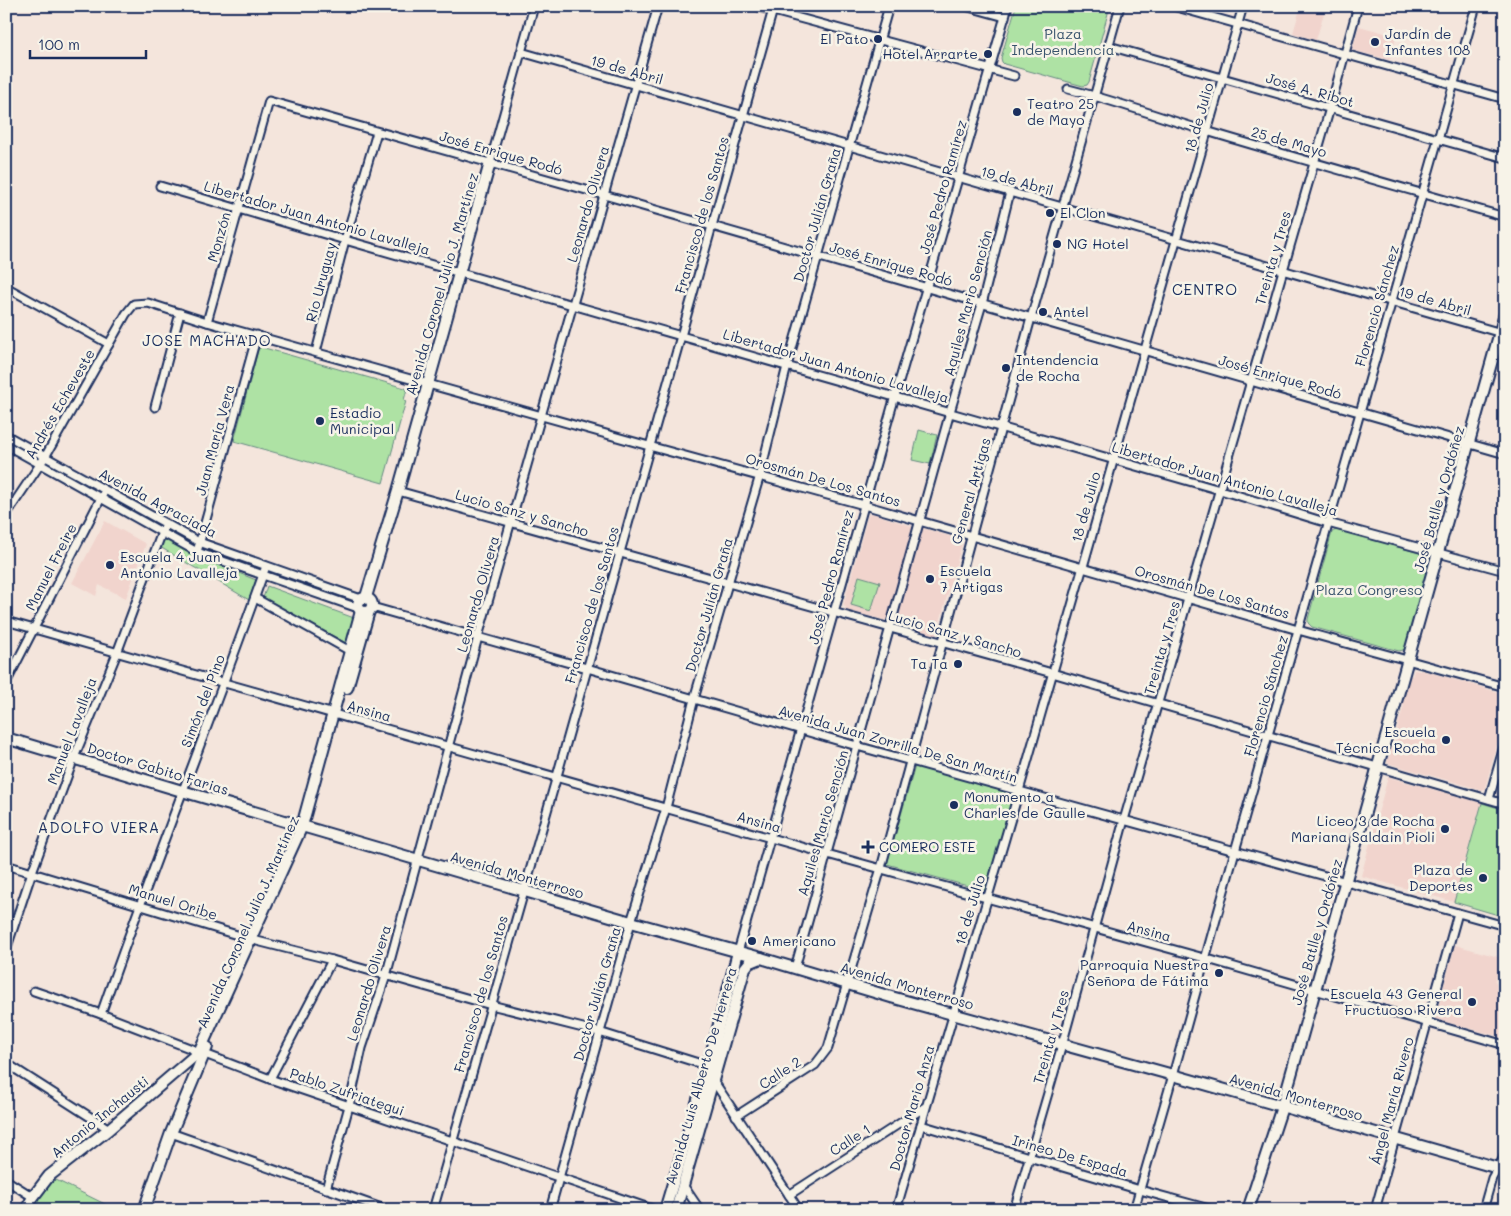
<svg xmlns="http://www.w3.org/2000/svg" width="1511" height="1216" font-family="Mali,sans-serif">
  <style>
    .built { fill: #f1d4cd }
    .green { fill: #aee2a4; stroke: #648881 }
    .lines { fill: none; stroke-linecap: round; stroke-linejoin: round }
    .street-casing { stroke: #1b2f5e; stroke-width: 11 }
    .secondary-casing { stroke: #1b2f5e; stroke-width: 14 }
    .street { stroke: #f7f3e8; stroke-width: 7 }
    .secondary { stroke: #f7f3e8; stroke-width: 10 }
    .poi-dot { fill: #1b2f5e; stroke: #f7f3e8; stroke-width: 2 }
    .labels { text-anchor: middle; stroke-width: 5; stroke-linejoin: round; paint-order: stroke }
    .park-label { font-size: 14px; fill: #38536c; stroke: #f7f3e8 }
    .poi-label { font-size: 14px; fill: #1b2f5e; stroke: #f7f3e8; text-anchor: start }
    .street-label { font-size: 14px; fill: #1b2f5e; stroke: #f7f3e8 }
    .neighbourhood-label { font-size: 15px; letter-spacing: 1px; fill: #1b2f5e; stroke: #f7f3e8 }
  </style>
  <rect width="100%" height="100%" fill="#f4e5dc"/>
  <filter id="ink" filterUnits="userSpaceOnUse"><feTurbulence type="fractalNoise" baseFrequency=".02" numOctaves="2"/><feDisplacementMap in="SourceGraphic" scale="10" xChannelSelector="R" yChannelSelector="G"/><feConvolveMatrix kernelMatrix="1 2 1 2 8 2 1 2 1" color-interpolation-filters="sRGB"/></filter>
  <g filter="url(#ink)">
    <!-- built -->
    <g class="built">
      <path d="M1301,6H1326L1316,40L1293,33Z"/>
      <path d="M1359,26L1396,36L1390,60L1352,50Z"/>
      <path d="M871,513L912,526L914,529L887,619L884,620L845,610L846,607L843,606L868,515Z"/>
      <path d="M105,521L146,544L126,598L99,585L96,596L72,583Z"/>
      <path d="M922,528L963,540L936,636L894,624Z"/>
      <path d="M1414,670L1420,671L1421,670L1505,694V716L1485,788L1482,790L1387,763L1404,705H1402L1410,676H1412Z"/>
      <path d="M1388,777L1482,803L1454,902L1361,876Z"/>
      <path d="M1455,945L1502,958L1495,982L1505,985V1038L1435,1019Z"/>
    </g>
    <!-- green -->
    <g class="green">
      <path d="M1016,6H1110L1089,82L1087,85L1083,86L1004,64L1002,62L1001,58Z"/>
      <path d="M261,347L405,388L407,389L404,400L406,401L383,483L234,441L258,350Z"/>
      <path d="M919,430L937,435L930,464L912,460Z"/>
      <path d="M1338,529L1429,556L1430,560L1405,648L1403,650L1399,651L1312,627L1308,623V619L1332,532Z"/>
      <path d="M167,540L192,554L256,580L249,600L160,547L163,541Z"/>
      <path d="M859,576L880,582L871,611L851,605Z"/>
      <path d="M267,586L354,618L346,643L263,598Z"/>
      <path d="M915,766L1014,793L986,891L887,864Z"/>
      <path d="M1482,803L1505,810V917L1454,902Z"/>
      <path d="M56,1180L117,1210H34L45,1186Z"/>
    </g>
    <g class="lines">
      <!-- street casing -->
      <g class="street-casing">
        <g id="street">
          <path d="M755,6L1014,76"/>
          <path d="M965,6L1005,17"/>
          <path d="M1173,6L1505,99"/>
          <path d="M1109,46L1505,158"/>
          <path d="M521,52L1505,334"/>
          <path d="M1068,89C1117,101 1164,119 1213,133C1310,162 1407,189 1505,217"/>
          <path d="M490,163L534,6"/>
          <path d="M160,186L345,240L1220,490L1328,523L1505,571"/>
          <path d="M6,287L109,344"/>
          <path d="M207,322L269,101L604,195L1505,454"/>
          <path d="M316,352L345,240L377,132"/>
          <path d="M155,407L180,313"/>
          <path d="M6,435L199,542L361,599"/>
          <path d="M6,445L197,552L358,608"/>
          <path d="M398,491L1052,673L1505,804"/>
          <path d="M6,515L45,457L126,314L134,304L148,303L207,322L649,446L864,505L1298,630L1505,687"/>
          <path d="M197,552L257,335"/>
          <path d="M255,598L350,651"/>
          <path d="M372,607L587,668L857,746L1505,926"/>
          <path d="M6,621L827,854L1204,958L1505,1045"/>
          <path d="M6,683L103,494"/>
          <path d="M1489,799L1505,743"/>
          <path d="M6,865L257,941L332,960L491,1005L599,1032L708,1066L709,1070"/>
          <path d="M6,950L32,872L74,758L117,653L162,532L166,524"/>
          <path d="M738,952L895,396L1008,6"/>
          <path d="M795,968L950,412L982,304L1010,192"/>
          <path d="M34,991L101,1014L270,1079L655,1210"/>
          <path d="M101,1014C153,864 213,716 266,566"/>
          <path d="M6,1063L109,1129"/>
          <path d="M270,1079L332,960"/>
          <path d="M713,1080L799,1210"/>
          <path d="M736,1116L815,1065L828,1048L881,868L1031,318L1120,6"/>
          <path d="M921,1125L1140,1190L1213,1210"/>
          <path d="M171,1133L387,1210"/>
          <path d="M6,1180L33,1197"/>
          <path d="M683,1185L700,1210"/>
          <path d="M326,1189L349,1106L362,1048L386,976L478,637L658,6"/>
          <path d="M789,1195L925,1107"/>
          <path d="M433,1210L557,776L774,6"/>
          <path d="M550,1210L631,922L666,808L694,699L760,475L787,366L889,6"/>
          <path d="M896,1210L1019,791L1243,6"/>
          <path d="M1014,1210L1062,1045L1124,820L1330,108L1358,6"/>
          <path d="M1134,1210L1173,1075L1235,851L1476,6"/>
          <path d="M1375,1210L1458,913"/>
          <path d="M1483,1210L1492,1178L1503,1159L1505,1153"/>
        </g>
      </g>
      <!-- secondary casing -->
      <g class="secondary-casing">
        <g id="secondary">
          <path d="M366,597L398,491L490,163"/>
          <circle cx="365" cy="605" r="7"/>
          <path d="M347,688L369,611"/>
          <path d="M6,738L182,791L631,922L761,958L891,997L1173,1075L1505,1170"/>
          <path d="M26,1210L33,1197L49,1176L109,1129L199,1052L302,826L361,611"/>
          <path d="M144,1210L171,1133L207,1047"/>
          <path d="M665,1210L708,1066L738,952"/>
          <path d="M676,1210L745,968L749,963L761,958"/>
          <path d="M1248,1210L1282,1107L1315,990L1505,314"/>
        </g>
      </g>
      <!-- street -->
      <use href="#street" class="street"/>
      <!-- secondary -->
      <use href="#secondary" class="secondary"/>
    </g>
  </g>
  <!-- markers -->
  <g class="poi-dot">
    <circle cx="878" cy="39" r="5"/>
    <circle cx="1375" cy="42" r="5"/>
    <circle cx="988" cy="54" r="5"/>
    <circle cx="1017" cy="112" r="5"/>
    <circle cx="1050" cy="213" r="5"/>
    <circle cx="1057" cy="244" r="5"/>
    <circle cx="1043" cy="312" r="5"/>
    <circle cx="1006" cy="368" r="5"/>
    <circle cx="320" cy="421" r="5"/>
    <circle cx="110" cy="565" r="5"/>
    <circle cx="930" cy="579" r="5"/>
    <circle cx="958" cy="664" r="5"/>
    <circle cx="1446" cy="740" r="5"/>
    <circle cx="954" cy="805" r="5"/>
    <circle cx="1445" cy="829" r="5"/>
    <path d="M865.5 839.5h5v5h5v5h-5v5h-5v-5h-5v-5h5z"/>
    <circle cx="1483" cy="878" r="5"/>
    <circle cx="752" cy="941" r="5"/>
    <circle cx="1219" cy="973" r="5"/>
    <circle cx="1472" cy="1002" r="5"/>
  </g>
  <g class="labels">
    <!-- park labels -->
    <g class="park-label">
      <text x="1063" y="39">Plaza<tspan x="1063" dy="16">Independencia</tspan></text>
      <text x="1369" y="595">Plaza Congreso</text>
    </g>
    <!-- poi labels -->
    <g class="poi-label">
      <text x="1385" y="39">Jardín de<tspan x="1385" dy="16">Infantes 108</tspan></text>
      <text x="868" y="44" text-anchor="end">El Pato</text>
      <text x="978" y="59" text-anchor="end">Hotel Arrarte</text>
      <text x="1027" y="109">Teatro 25<tspan x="1027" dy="16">de Mayo</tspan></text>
      <text x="1060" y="218">El Clon</text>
      <text x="1067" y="249">NG Hotel</text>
      <text x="1053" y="317">Antel</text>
      <text x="1016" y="365">Intendencia<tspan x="1016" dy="16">de Rocha</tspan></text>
      <text x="330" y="418">Estadio<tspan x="330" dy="16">Municipal</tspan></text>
      <text x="120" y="562">Escuela 4 Juan<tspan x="120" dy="16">Antonio Lavalleja</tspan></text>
      <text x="940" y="576">Escuela<tspan x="940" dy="16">7 Artigas</tspan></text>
      <text x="948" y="669" text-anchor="end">Ta Ta</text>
      <text x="1436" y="737" text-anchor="end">Escuela<tspan x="1436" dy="16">Técnica Rocha</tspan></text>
      <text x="964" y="802">Monumento a<tspan x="964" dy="16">Charles de Gaulle</tspan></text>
      <text x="1435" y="826" text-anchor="end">Liceo 3 de Rocha<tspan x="1435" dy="16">Mariana Saldain Pioli</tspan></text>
      <text x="879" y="852">COMERO ESTE</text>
      <text x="1473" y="875" text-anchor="end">Plaza de<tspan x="1473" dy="16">Deportes</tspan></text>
      <text x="762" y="946">Americano</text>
      <text x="1209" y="970" text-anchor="end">Parroquia Nuestra<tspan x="1209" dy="16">Señora de Fátima</tspan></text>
      <text x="1462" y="999" text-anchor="end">Escuela 43 General<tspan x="1462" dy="16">Fructuoso Rivera</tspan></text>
    </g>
    <!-- street labels -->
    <g class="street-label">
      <text transform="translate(627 70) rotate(16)" y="5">19 de Abril</text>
      <text transform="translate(1310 90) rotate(16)" y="5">José A. Ribot</text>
      <text transform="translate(1199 118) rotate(-74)" y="5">18 de Julio</text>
      <text transform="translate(1289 142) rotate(16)" y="5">25 de Mayo</text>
      <text transform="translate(501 153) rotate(16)" y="5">José Enrique Rodó</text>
      <text transform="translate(1017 181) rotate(16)" y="5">19 de Abril</text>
      <text transform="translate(943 187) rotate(-74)" y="5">José Pedro Ramírez</text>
      <text transform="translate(588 204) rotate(-74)" y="5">Leonardo Olivera</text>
      <text transform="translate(702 215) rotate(-74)" y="5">Francisco de los Santos</text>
      <text transform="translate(817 215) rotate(-74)" y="5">Doctor Julián Graña</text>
      <text transform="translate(317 218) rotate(16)" y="5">Libertador Juan Antonio Lavalleja</text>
      <text transform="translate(219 237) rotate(-74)" y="5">Monzón</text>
      <text transform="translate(1273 258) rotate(-74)" y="5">Treinta y Tres</text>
      <text transform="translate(891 264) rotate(16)" y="5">José Enrique Rodó</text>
      <text transform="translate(321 282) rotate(-75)" y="5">Río Uruguay</text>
      <text transform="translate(442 284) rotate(-74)" y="5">Avenida Coronel Julio J. Martínez</text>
      <text transform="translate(1435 301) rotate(16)" y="5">19 de Abril</text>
      <text transform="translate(968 303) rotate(-75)" y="5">Aquiles Mario Sención</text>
      <text transform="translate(1377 306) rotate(-74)" y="5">Florencio Sánchez</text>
      <text transform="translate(836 366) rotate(16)" y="5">Libertador Juan Antonio Lavalleja</text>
      <text transform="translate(1280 377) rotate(16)" y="5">José Enrique Rodó</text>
      <text transform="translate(60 404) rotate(-60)" y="5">Andrés Echeveste</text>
      <text transform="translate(215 440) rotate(-75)" y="5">Juan María Vera</text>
      <text transform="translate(1225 479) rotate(16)" y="5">Libertador Juan Antonio Lavalleja</text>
      <text transform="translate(823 480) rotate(16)" y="5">Orosmán De Los Santos</text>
      <text transform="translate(971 491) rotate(-74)" y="5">General Artigas</text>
      <text transform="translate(1439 499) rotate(-74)" y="5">José Batlle y Ordóñez</text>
      <text transform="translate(158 503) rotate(28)" y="5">Avenida Agraciada</text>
      <text transform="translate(1086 507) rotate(-74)" y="5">18 de Julio</text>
      <text transform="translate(522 513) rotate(16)" y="5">Lucio Sanz y Sancho</text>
      <text transform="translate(51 567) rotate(-63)" y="5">Manuel Freire</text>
      <text transform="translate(831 577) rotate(-75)" y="5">José Pedro Ramírez</text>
      <text transform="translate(1212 592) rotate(16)" y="5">Orosmán De Los Santos</text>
      <text transform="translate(478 594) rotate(-74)" y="5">Leonardo Olivera</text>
      <text transform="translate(592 605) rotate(-74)" y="5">Francisco de los Santos</text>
      <text transform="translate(709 605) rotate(-74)" y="5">Doctor Julián Graña</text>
      <text transform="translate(955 634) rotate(16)" y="5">Lucio Sanz y Sancho</text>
      <text transform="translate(1162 648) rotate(-74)" y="5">Treinta y Tres</text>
      <text transform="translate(1266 696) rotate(-74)" y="5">Florencio Sánchez</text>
      <text transform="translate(203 701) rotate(-69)" y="5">Simón del Pino</text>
      <text transform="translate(369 711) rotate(16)" y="5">Ansina</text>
      <text transform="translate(72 731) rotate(-69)" y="5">Manuel Lavalleja</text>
      <text transform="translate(898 744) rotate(16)" y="5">Avenida Juan Zorrilla De San Martín</text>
      <text transform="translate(158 769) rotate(17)" y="5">Doctor Gabito Farias</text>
      <text transform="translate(759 822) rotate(16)" y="5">Ansina</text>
      <text transform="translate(823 823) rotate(-74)" y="5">Aquiles Mario Sención</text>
      <text transform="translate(517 875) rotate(16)" y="5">Avenida Monterroso</text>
      <text transform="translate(173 902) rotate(17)" y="5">Manuel Oribe</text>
      <text transform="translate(970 910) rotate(-73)" y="5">18 de Julio</text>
      <text transform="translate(248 922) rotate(-66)" y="5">Avenida Coronel Julio J. Martínez</text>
      <text transform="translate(1149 931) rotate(15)" y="5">Ansina</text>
      <text transform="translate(1317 932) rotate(-74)" y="5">José Batlle y Ordóñez</text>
      <text transform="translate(369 983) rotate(-73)" y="5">Leonardo Olivera</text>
      <text transform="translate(907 986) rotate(16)" y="5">Avenida Monterroso</text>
      <text transform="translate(481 994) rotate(-74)" y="5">Francisco de los Santos</text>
      <text transform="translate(597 994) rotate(-74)" y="5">Doctor Julián Graña</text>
      <text transform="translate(1051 1037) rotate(-74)" y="5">Treinta y Tres</text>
      <text transform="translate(780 1073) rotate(-33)" y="5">Calle 2</text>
      <text transform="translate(701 1076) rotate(-74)" y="5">Avenida Luis Alberto De Herrera</text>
      <text transform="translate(347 1092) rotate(19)" y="5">Pablo Zufriategui</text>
      <text transform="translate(1296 1097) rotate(16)" y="5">Avenida Monterroso</text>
      <text transform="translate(1392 1101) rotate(-75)" y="5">Ángel María Rivero</text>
      <text transform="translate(912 1108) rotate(-74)" y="5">Doctor Mario Anza</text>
      <text transform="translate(100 1117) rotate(-39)" y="5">Antonio Inchausti</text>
      <text transform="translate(850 1140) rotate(-33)" y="5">Calle 1</text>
      <text transform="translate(1070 1156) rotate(16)" y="5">Irineo De Espada</text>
    </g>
    <!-- neighbourhood labels -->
    <g class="neighbourhood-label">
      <text x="1205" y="295">CENTRO</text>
      <text x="207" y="346">JOSE MACHADO</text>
      <text x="99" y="833">ADOLFO VIERA</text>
    </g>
  </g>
  <!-- margin -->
  <rect width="1511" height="1216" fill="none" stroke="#f7f3e8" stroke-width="25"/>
  <rect x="12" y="12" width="1486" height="1191" fill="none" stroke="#1b2f5e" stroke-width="2" filter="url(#ink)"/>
  <!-- scale -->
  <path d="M30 50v8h116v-8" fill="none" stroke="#1b2f5e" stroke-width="2.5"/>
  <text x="38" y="50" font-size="15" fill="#1b2f5e" stroke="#f7f3e8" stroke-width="4" paint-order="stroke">100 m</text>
</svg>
